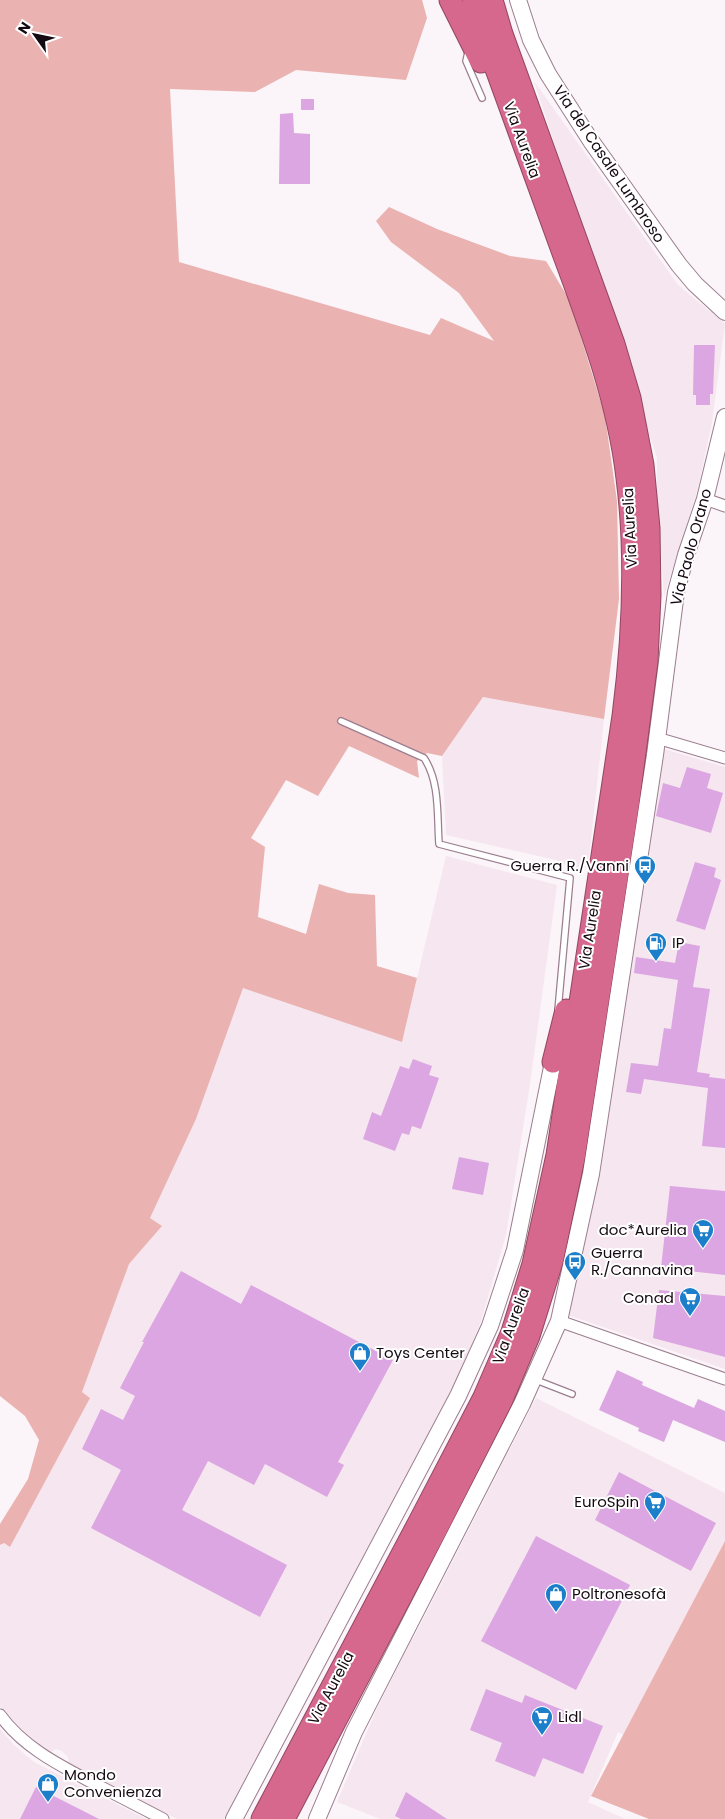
<svg xmlns="http://www.w3.org/2000/svg" width="725" height="1819" font-family="Poppins,sans-serif">
  <style>
    .built { fill: #f6e6ef }
    .green { fill: #eab2b1 }
    .building { fill: #dba6e1 }
    .lines { fill: none; stroke-linecap: round; stroke-linejoin: round }
    .lane-casing { stroke: #9b7e8f; stroke-width: 8 }
    .street-casing { stroke: #9b7e8f; stroke-width: 13 }
    .secondary-casing { stroke: #9b7e8f; stroke-width: 18 }
    .highway-casing { stroke: #924761; stroke-width: 23 }
    .lane { stroke: #fff; stroke-width: 5.5 }
    .street { stroke: #fff; stroke-width: 11 }
    .secondary { stroke: #fff; stroke-width: 16 }
    .highway { stroke: #d5688c; stroke-width: 21 }
    .labels { text-anchor: middle; stroke-width: 4; stroke-linejoin: round; paint-order: stroke }
    .street-label { font-size: 15px; fill: #150a11; stroke: #fff }
    .poi-label { font-size: 15px; fill: #150a11; stroke: #fff; text-anchor: start }
  </style>
  <rect width="100%" height="100%" fill="#fbf4f8"/>
  <!-- built -->
  <g class="built">
    <path d="M534,81L678,285L725,324L712,422L698,488L664,596L657,501V458Z"/>
    <path d="M483,697L604,719L588,867L575,870L556,860L446,835L442,756Z"/>
    <path d="M664,749L725,767V1369L568,1315Z"/>
    <path d="M446,856L557,885L530,1084L506,1235L481,1321L459,1375L224,1819H177L69,1764L68,1757L62,1751L56,1749L48,1754L17,1727L0,1706V1546L4,1543L10,1547L90,1398L82,1392L101,1338L129,1264L162,1226L150,1218L196,1119L243,987L402,1042Z"/>
    <path d="M536,1398L725,1493V1546L634,1740L618,1732L588,1802L625,1819H380L337,1802L375,1713L412,1638L413,1639Z"/>
    <path d="M0,1729L14,1745L34,1762L146,1819H0Z"/>
  </g>
  <!-- green -->
  <g class="green">
    <path d="M0,0H422L427,18L406,80L296,70L255,92L170,89L179,262L430,335L441,318L494,341L459,293L391,242L376,221L389,207L437,229L510,256L546,261L570,301L605,416L617,501L619,599L604,719L483,697L442,756L427,753L417,761L419,778L349,746L318,796L286,780L251,838L265,847L258,917L306,934L319,884L348,893L375,895L377,966L417,978L402,1042L243,988L196,1119L150,1218L162,1226L129,1264L82,1392L90,1398L10,1547L4,1543L0,1545V1524L28,1479L39,1440L25,1416L0,1396Z"/>
    <path d="M725,1541V1819H649L591,1796Z"/>
  </g>
  <!-- building -->
  <g class="building">
    <rect x="301" y="99" width="13" height="11"/>
    <path d="M293,113L294,133L310,134V184H279L280,114Z"/>
    <path d="M694,345H715L713,394H710V405H696V395H693Z"/>
    <path d="M687,767L711,774L707,788L723,793L711,833L656,816L663,783L680,788Z"/>
    <path d="M695,862L716,868L714,877L721,880L705,930L676,921Z"/>
    <path d="M679,942L700,946L693,987L710,989L697,1072L710,1074L709,1077L725,1079V1148L702,1146L708,1088L644,1079L641,1094L626,1092L631,1063L658,1066L664,1028L671,1029L678,980L634,973L636,957L675,963Z"/>
    <path d="M413,1059L432,1066L429,1075L439,1078L421,1129L412,1126L409,1135L402,1133L395,1151L363,1139L372,1112L381,1116L400,1066L409,1069Z"/>
    <path d="M459,1157L489,1163L483,1195L452,1189Z"/>
    <path d="M670,1186L725,1191V1275L661,1268Z"/>
    <path d="M181,1271L241,1304L251,1285L393,1360L338,1462L344,1465L327,1497L265,1464L254,1485L208,1461L182,1510L287,1565L260,1617L91,1528L121,1470L82,1449L101,1409L123,1420L135,1396L120,1388L144,1342H142Z"/>
    <path d="M659,1290L725,1296V1357L653,1338Z"/>
    <path d="M617,1370L643,1382L642,1385L694,1408L698,1399L725,1411V1442L673,1420L664,1442L638,1431L639,1428L599,1410Z"/>
    <path d="M619,1472L716,1523L691,1571L595,1520Z"/>
    <path d="M536,1536L630,1585L576,1690L481,1641Z"/>
    <path d="M486,1689L522,1703L525,1695L603,1726L583,1774L543,1758L535,1777L495,1761L502,1743L470,1730Z"/>
    <path d="M36,1787L99,1819H20Z"/>
    <path d="M406,1792L447,1819H401L395,1816Z"/>
  </g>
  <g class="lines">
    <!-- lane casing -->
    <g class="lane-casing">
      <g id="lane">
        <path d="M468,52L466,61L482,98"/>
        <path d="M341,721L424,758C440,782 437,815 439,844L570,878L558,1010"/>
        <path d="M536,1380L572,1394"/>
      </g>
    </g>
    <!-- street casing -->
    <g class="street-casing">
      <g id="street">
        <path d="M705,499L725,506"/>
        <path d="M657,738L725,758"/>
        <path d="M559,1321L725,1379"/>
        <path d="M0,1715C23,1747 59,1765 93,1783C117,1795 140,1807 163,1819"/>
      </g>
    </g>
    <!-- secondary casing -->
    <g class="secondary-casing">
      <g id="secondary">
        <path d="M518,0L531,40L548,74L591,141L679,265L695,284L725,312"/>
        <path d="M234,1819L458,1396L490,1326L515,1250L553,1062"/>
        <path d="M317,1819L354,1732L522,1404L559,1321L591,1174L655,755L676,592L686,555L705,499L725,417"/>
      </g>
    </g>
    <!-- highway casing -->
    <g class="highway-casing">
      <g id="highway">
        <path d="M450,0L481,62"/>
        <path d="M553,1062L566,1010"/>
        <path d="M262,1819L419,1522L484,1397L512,1332L533,1264L557,1155L623,716C633,638 637,557 627,478C618,400 590,326 563,253C536,177 507,101 480,25L473,0"/>
        <path d="M284,1819L436,1530L502,1400L529,1336L552,1262L574,1158L628,806L647,662L650,595L649,528L643,465L630,398L614,344L502,34L492,0"/>
      </g>
    </g>
    <!-- lane -->
    <use href="#lane" class="lane"/>
    <!-- street -->
    <use href="#street" class="street"/>
    <!-- secondary -->
    <use href="#secondary" class="secondary"/>
    <!-- highway -->
    <use href="#highway" class="highway"/>
  </g>
  <!-- icons -->
  <defs>
    <g id="bus-pin" transform="scale(1.125)"><path d="M0 17L-7.5 6A9.5 9.5 0 1 1 7.5 6Z" fill="#1d7eca" stroke="#fff"/><path d="M-5-6H5V4H4V6H2V4H-2V6H-4V4H-5ZM-3.5-4V0h7V-4ZM-3.5 1.2v1.5H-2V1.2ZM2 1.2v1.5H3.5V1.2Z" fill="#fff"/></g>
    <g id="fuel-pin" transform="scale(1.125)"><path d="M0 17L-7.5 6A9.5 9.5 0 1 1 7.5 6Z" fill="#1d7eca" stroke="#fff"/><path d="M-5.5-6h7V0h2V4h1.3V-2.5L3-4.5l.8-.8L6-3V5H2.5V1h-1V6h-7ZM-4.2-4.7v3.2H.2V-4.7Z" fill="#fff"/></g>
    <g id="supermarket-pin" transform="scale(1.125)"><path d="M0 17L-7.5 6A9.5 9.5 0 1 1 7.5 6Z" fill="#1d7eca" stroke="#fff"/><path d="M-6-5.5h2.5l.6 2H6L4.5 2H-2.5L-4.4-4H-6ZM-1.5 3.2a1.3 1.3 0 1 0 .1 0ZM3 3.2a1.3 1.3 0 1 0 .1 0Z" fill="#fff"/></g>
    <g id="shop-pin" transform="scale(1.125)"><path d="M0 17L-7.5 6A9.5 9.5 0 1 1 7.5 6Z" fill="#1d7eca" stroke="#fff"/><path d="M-5-2.5h2.3a2.7 3.5 0 0 1 5.4 0H5L5.5 6h-11ZM-1.5-2.5h3a1.5 2.3 0 0 0-3 0Z" fill="#fff"/></g>
  </defs>
  <g fill-rule="evenodd">
    <use href="#bus-pin" x="645" y="866"/>
    <use href="#fuel-pin" x="656" y="943"/>
    <use href="#supermarket-pin" x="703" y="1230"/>
    <use href="#bus-pin" x="575" y="1262"/>
    <use href="#supermarket-pin" x="690" y="1298"/>
    <use href="#shop-pin" x="360" y="1353"/>
    <use href="#supermarket-pin" x="655" y="1502"/>
    <use href="#shop-pin" x="556" y="1594"/>
    <use href="#supermarket-pin" x="542" y="1717"/>
    <use href="#shop-pin" x="48" y="1784"/>
  </g>
  <g class="labels">
    <!-- street labels -->
    <g class="street-label">
      <text transform="translate(522 140) rotate(70)" y="5">Via Aurelia</text>
      <text transform="translate(609 164) rotate(56)" y="5">Via del Casale Lumbroso</text>
      <text transform="translate(630 528) rotate(-93)" y="5">Via Aurelia</text>
      <text transform="translate(691 547) rotate(-75)" y="5">Via Paolo Orano</text>
      <text transform="translate(590 930) rotate(-81)" y="5">Via Aurelia</text>
      <text transform="translate(511 1326) rotate(-70)" y="5">Via Aurelia</text>
      <text transform="translate(331 1688) rotate(-62)" y="5">Via Aurelia</text>
    </g>
    <!-- poi labels -->
    <g class="poi-label">
      <text x="629" y="871" text-anchor="end">Guerra R./Vanni</text>
      <text x="672" y="948">IP</text>
      <text x="687" y="1235" text-anchor="end">doc*Aurelia</text>
      <text x="591" y="1258">Guerra<tspan x="591" dy="17">R./Cannavina</tspan></text>
      <text x="674" y="1303" text-anchor="end">Conad</text>
      <text x="376" y="1358">Toys Center</text>
      <text x="639" y="1507" text-anchor="end">EuroSpin</text>
      <text x="572" y="1599">Poltronesofà</text>
      <text x="558" y="1722">Lidl</text>
      <text x="64" y="1780">Mondo<tspan x="64" dy="17">Convenienza</tspan></text>
    </g>
  </g>
  <!-- north arrow -->
  <g transform="translate(35 35) rotate(303)" stroke="#ffffff" stroke-width="4" paint-order="stroke">
  <path d="M0-4L9 19L0 12L-9 19Z" fill="#150a11"/>
  <text y="-8" font-size="14" font-weight="bold" text-anchor="middle" fill="#150a11">N</text>
  </g>
</svg>
